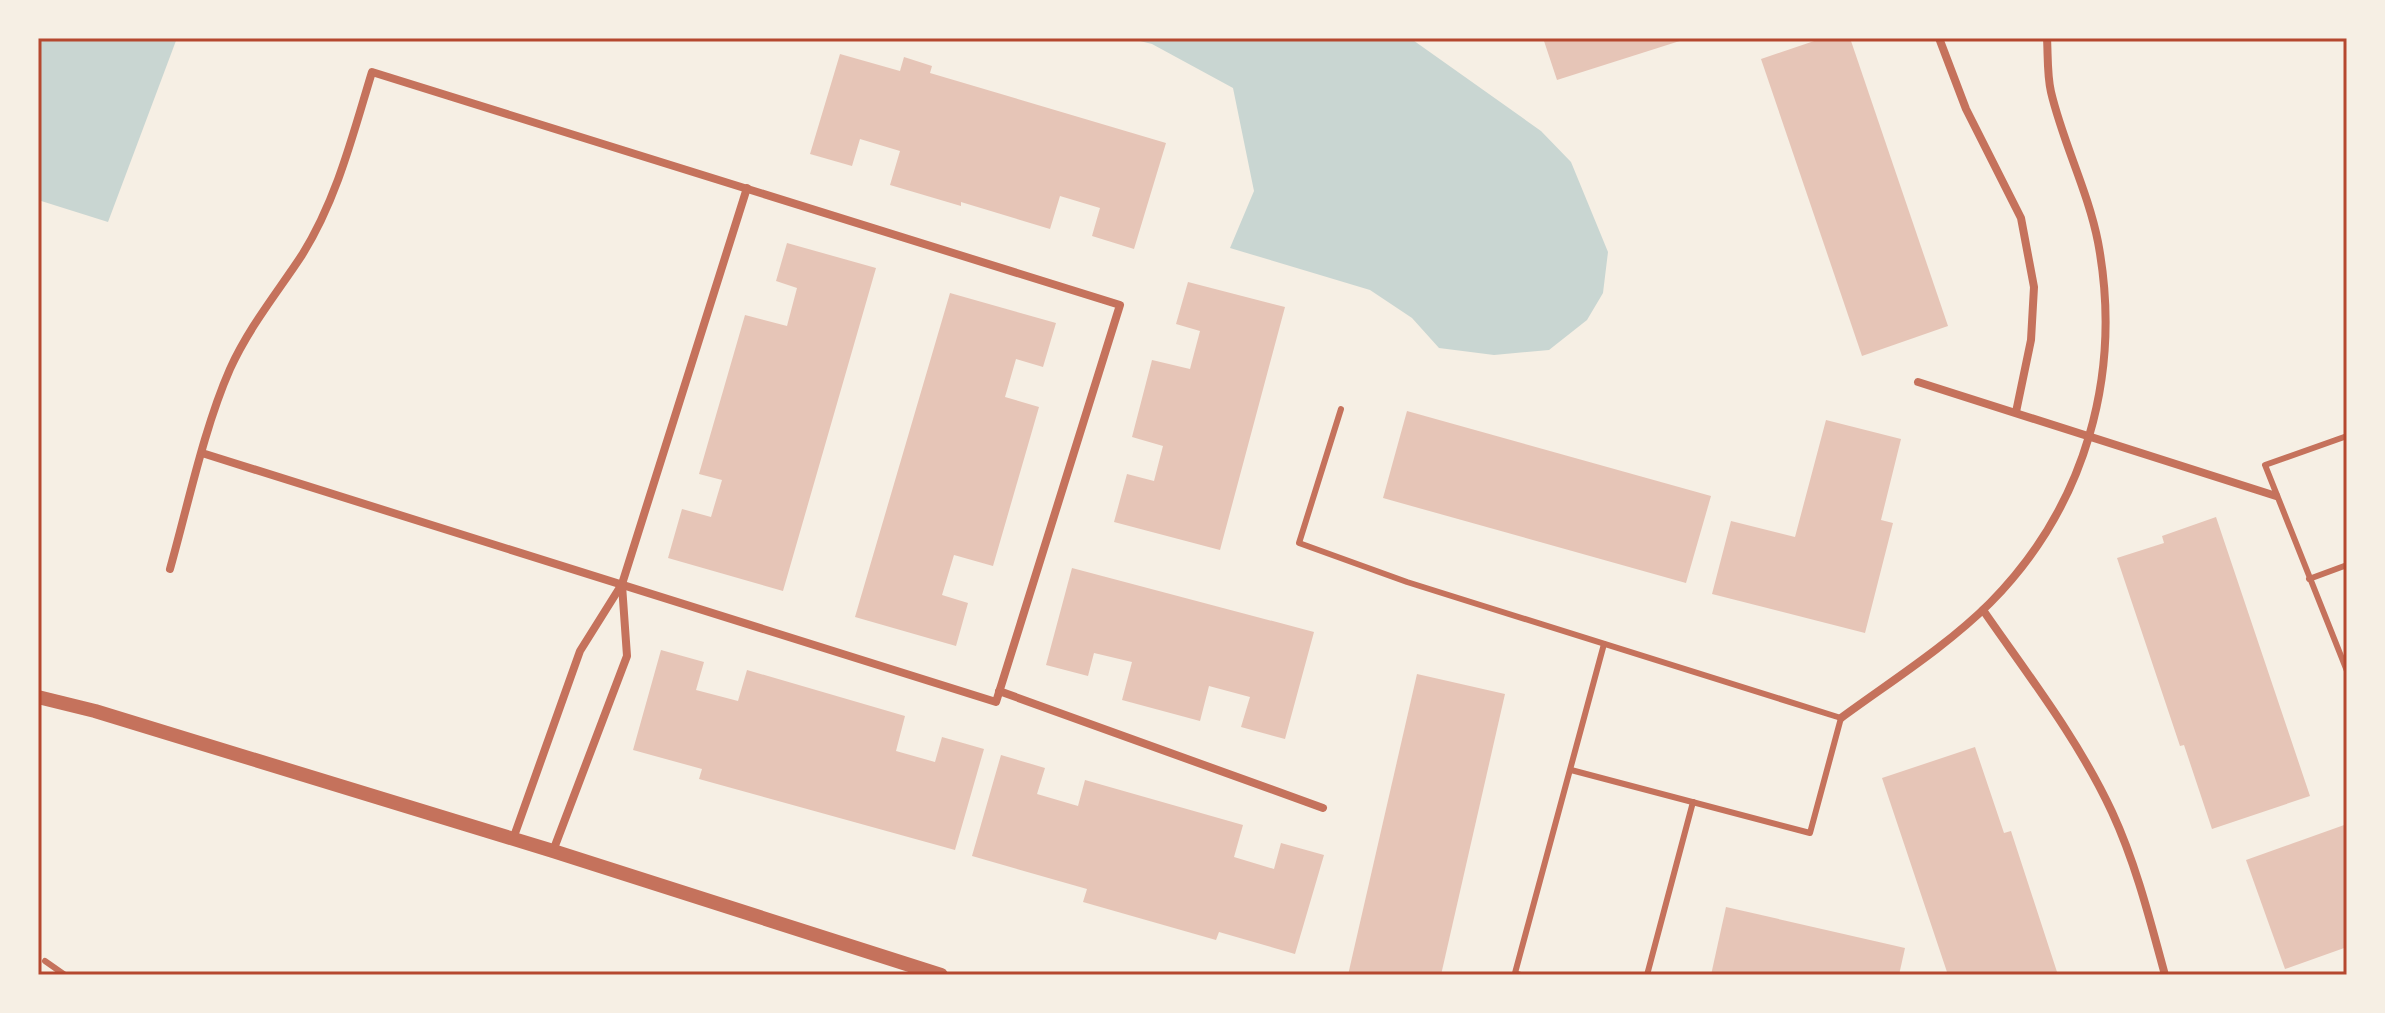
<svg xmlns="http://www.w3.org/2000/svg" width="2385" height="1013" font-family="Figtree,sans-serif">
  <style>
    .water { fill: #c9d6d2 }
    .building { fill: #e6c5b7 }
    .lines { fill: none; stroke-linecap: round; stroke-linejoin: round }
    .service { stroke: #c5725c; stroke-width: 6 }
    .minor { stroke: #c5725c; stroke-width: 8 }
    .tertiary { stroke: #c5725c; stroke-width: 14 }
    .neatline { fill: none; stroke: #b5482f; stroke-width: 3 }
  </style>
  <rect width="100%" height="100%" fill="#f6efe4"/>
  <!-- water -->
  <g class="water">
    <path d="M38,38H177L108,222L38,200Z"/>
    <path d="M1128,38H1410L1541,131L1571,162L1608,252L1603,293L1587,320L1549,350L1494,355L1439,348L1412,318L1370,290L1230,248L1254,191L1233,88L1152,44Z"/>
  </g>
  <!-- building -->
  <g class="building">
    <path d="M1543,38H1686V39L1557,80Z"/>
    <path d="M1823,38H1850L1948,326L1862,356L1761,59Z"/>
    <path d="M840,54L900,71L904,57L932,66L930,73L1166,143L1134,249L1092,236L1100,208L1060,196L1050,229L961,202V206L890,185L900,151L860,139L852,166L810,154Z"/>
    <path d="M787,243L876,268L783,591L668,558L682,509L711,517L722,480L699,474L745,315L787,326L797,288L776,281Z"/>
    <path d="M1188,282L1285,307L1220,550L1114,522L1127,474L1154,481L1163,446L1132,437L1152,360L1190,369L1200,331L1176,324Z"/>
    <path d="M950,293L1056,323L1043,367L1016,359L1005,397L1039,407L993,566L954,555L942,595L968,603L956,646L855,617Z"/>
    <path d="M1407,411L1711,496L1686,583L1383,498Z"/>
    <path d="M1826,420L1901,439L1881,520L1893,523L1865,633L1712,594L1731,521L1795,537Z"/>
    <path d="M2216,517L2310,796L2212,829L2184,745L2180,746L2117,558L2164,543L2162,536Z"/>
    <path d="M1072,568L1314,632L1285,739L1241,727L1250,697L1209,686L1200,721L1122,700L1132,662L1094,653L1088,676L1046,665Z"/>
    <path d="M661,650L704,662L696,690L738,701L747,670L905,716L896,751L935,762L942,737L984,749L955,850L699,779L702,769L633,750Z"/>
    <path d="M1417,674L1505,694L1441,975H1348Z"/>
    <path d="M1975,747L2004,833L2011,831L2058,975H1948L1882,778Z"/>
    <path d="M1001,755L1045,768L1037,794L1078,806L1085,780L1243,825L1234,857L1274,869L1281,843L1324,855L1295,954L1219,932L1216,940L1083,902L1087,889L972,856Z"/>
    <path d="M2347,824V947L2285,969L2246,860Z"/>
    <path d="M1726,907L1905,948L1899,975H1711Z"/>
  </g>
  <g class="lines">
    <!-- service -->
    <g class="service">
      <path d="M1341,409L1299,543L1407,582L1841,718L1810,833L1571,770"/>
      <path d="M2347,436L2265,465L2347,671"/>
      <path d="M2309,579L2347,565"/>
      <path d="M45,961L65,975"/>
      <path d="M1521,975L1515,973L1604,644"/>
      <path d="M1647,975L1693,802"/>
    </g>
    <!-- minor -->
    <g class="minor">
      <path d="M1939,38L1966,109L2021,218L2034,287L2031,340L2016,412"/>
      <path d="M1918,382L2276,496"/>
      <path d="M170,569C188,505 204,428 230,369C249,327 277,293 302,255C337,199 353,134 372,72L1120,305L996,702L202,453"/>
      <path d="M1983,610C2028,675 2078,739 2112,812C2136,864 2150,920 2165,975"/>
      <path d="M999,691L1323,808"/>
      <path d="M1841,718C1890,682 1947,646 1990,603C2085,507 2123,375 2098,242C2088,191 2063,143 2051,92C2047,75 2048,55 2047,38"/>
      <path d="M513,839L580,651L622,584L747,188"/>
      <path d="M553,851L627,656L622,585"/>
    </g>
    <!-- tertiary -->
    <path class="tertiary" d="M38,697L95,711L553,851L941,975"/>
  </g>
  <!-- border -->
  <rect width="2385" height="1013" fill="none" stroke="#f6efe4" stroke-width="80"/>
  <rect x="40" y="40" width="2305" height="933" class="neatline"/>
</svg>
